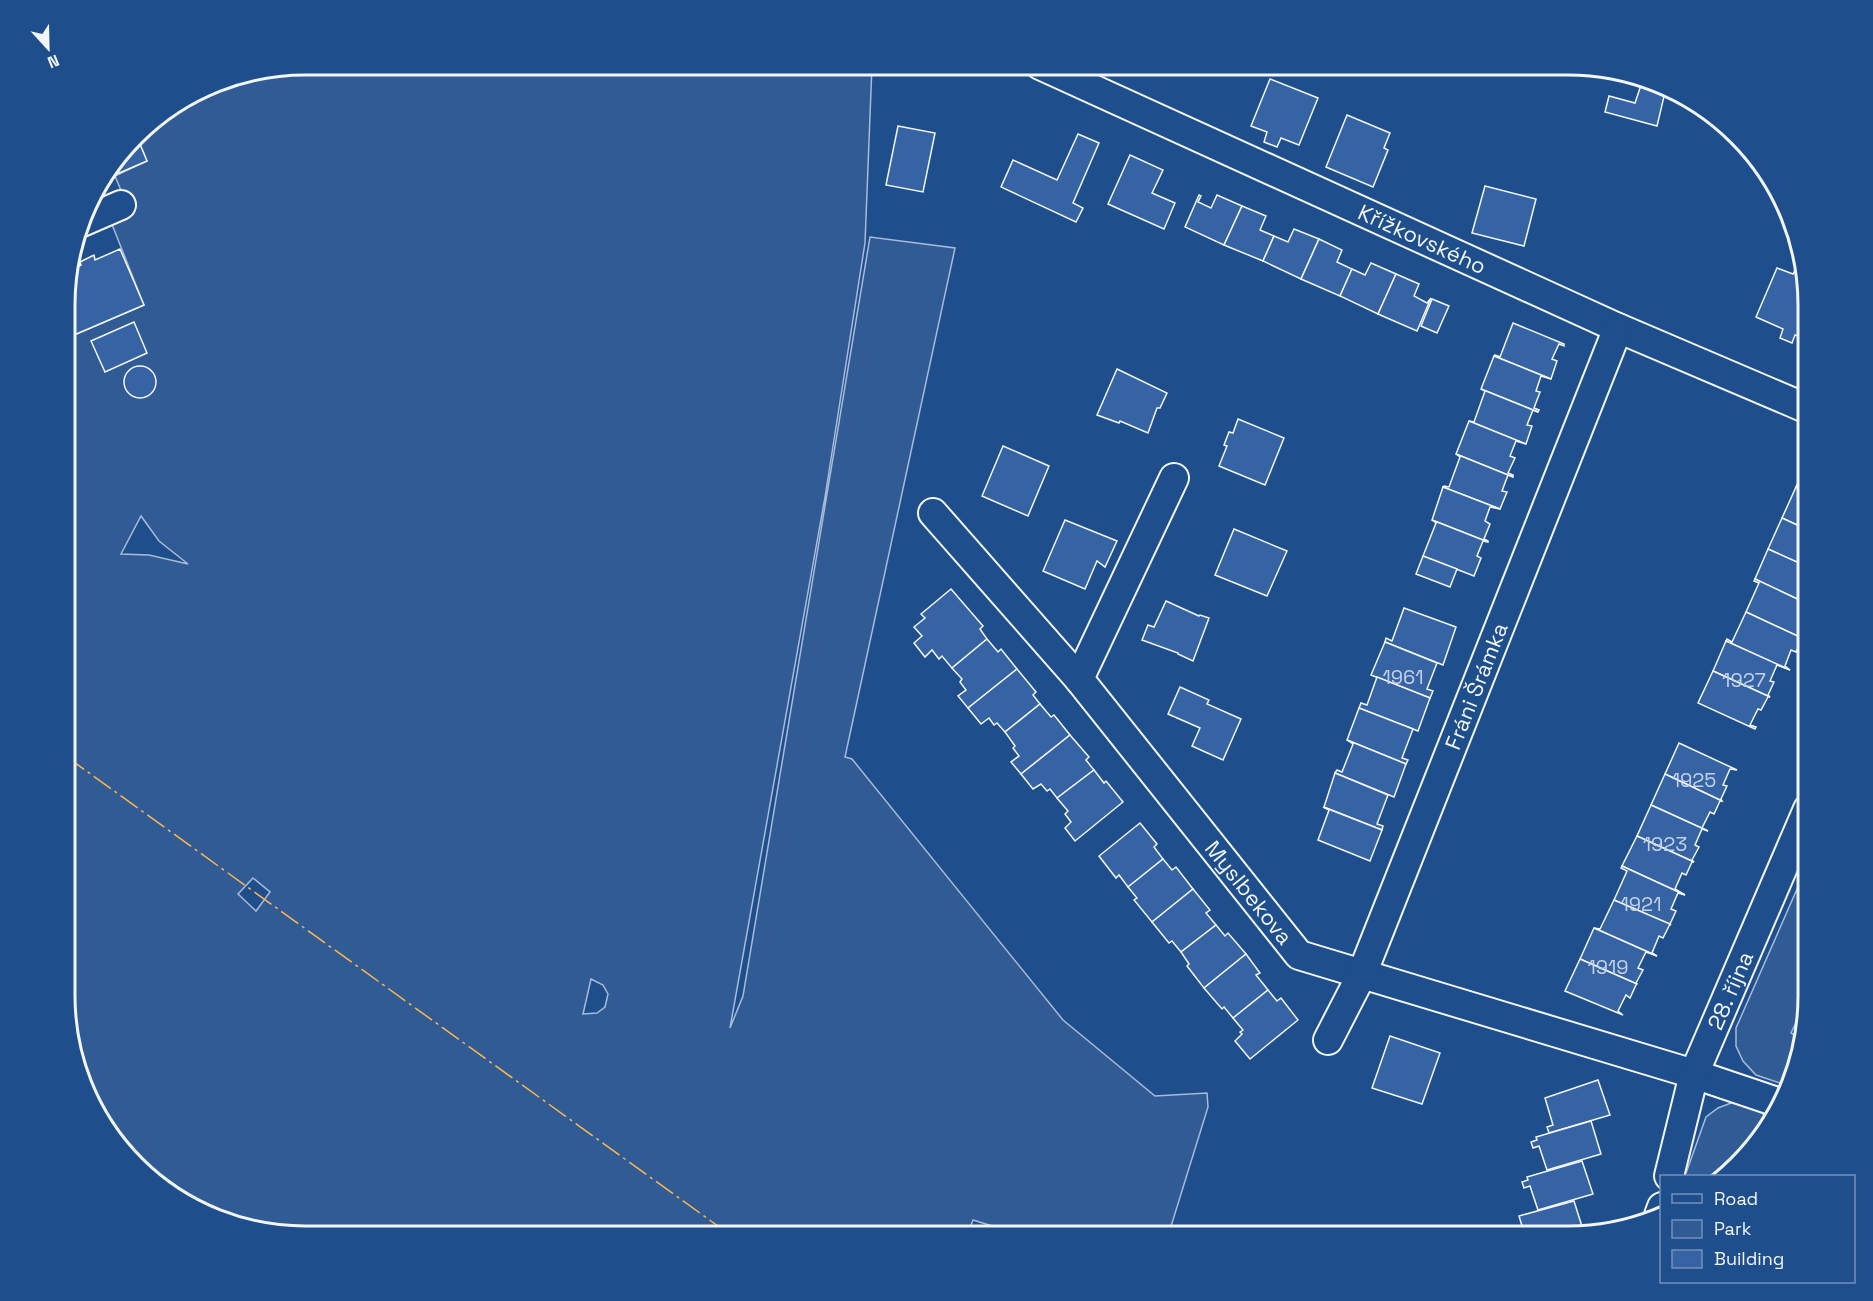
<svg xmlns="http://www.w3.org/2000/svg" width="1873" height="1301" font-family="'Space Grotesk',sans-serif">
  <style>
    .green { fill: #305b95; stroke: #a8bbd7; stroke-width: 1.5; fill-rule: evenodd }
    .building { fill: #3563a3; stroke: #f2f6ff; stroke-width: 1.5 }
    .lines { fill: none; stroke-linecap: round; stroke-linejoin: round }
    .minor-casing { stroke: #f2f6ff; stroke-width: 32 }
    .minor { stroke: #1f4e8c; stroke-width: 28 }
    .power { stroke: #ffb74d; stroke-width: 1.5; stroke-dasharray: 21 4.5 3 4.5; stroke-linecap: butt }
    .labels { text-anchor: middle; stroke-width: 4.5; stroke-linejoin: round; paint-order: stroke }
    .number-label { font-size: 20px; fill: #c3d1e8 }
    .street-label { font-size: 22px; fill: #f2f6ff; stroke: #1f4e8c }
    .rim { fill: none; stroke: #f2f6ff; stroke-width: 3 }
  </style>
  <rect width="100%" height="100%" fill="#1f4e8c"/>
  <!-- green -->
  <g class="green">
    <path d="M305,65H453L452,71L453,72L454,65H872L865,243L825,497L730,1028L743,996L870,237L955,248L845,757L852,759L1063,1020L1155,1096L1207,1093L1208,1107L1168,1236H1024L973,1220L967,1236H290L228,1224L159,1187L97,1116L67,1027V338L144,305L111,222L131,214L115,176L147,161L137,137L146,124L213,83ZM141,516L159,541L188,564L149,555L121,554ZM253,878L270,892L256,911L238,894ZM591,979L603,985L608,994L605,1007L597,1013L583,1014Z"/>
    <path d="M1808,864V998L1791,1033L1802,1040L1796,1073L1789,1086L1756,1075L1743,1061L1736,1046V1028Z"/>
    <path d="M1731,1103H1756L1769,1123L1759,1142L1717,1176H1685L1706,1117L1718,1108Z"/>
  </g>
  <!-- building -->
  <g class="building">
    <path d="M1645,77L1666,88L1657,126L1605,112L1609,96L1635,103L1643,79H1645Z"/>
    <path d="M1270,79L1318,98L1299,145L1281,138L1277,147L1264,142L1267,132L1251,126Z"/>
    <path d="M1347,115L1390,133L1384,148L1388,150L1373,187L1326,167Z"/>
    <path d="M898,126L935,133L923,192L886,185Z"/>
    <path d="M1078,134L1099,143L1073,203L1083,208L1076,222L1001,187L1013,160L1057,180Z"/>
    <path d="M137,137L147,161L103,180Z"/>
    <path d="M1130,155L1163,170L1152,193L1175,203L1164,229L1108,204Z"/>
    <path d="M1485,186L1536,199L1524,246L1472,233Z"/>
    <path d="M1199,195L1201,196L1198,202L1211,208L1217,195L1242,206L1224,245L1185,227Z"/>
    <path d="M1242,206L1266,216L1260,230L1274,236L1263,261L1224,245Z"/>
    <path d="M1294,229L1319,239L1301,279L1263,261L1274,236L1288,242Z"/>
    <path d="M1319,239L1342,250L1337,262L1352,269L1340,296L1301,279Z"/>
    <path d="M120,249L144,305L67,338V272L81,265L80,262L94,255L95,260Z"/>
    <path d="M1371,263L1396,274L1378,314L1340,296L1352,269L1365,275Z"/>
    <path d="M1777,268L1793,274L1796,268L1803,272L1808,290V340L1795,335L1792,343L1780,338L1783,329L1756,317Z"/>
    <path d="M1396,274L1419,284L1414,296L1427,303L1431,298L1417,331L1378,314Z"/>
    <path d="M1432,299L1449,306L1437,333L1421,326Z"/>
    <path d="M134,322L147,353L105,372L91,341Z"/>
    <path d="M1513,323L1564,344V346L1559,344L1552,359L1557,361L1551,379L1494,356L1495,355L1500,357Z"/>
    <path d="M1494,356L1551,379L1541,376L1536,391L1540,392L1534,408L1539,410L1538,412L1481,389Z"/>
    <circle cx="140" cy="382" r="16"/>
    <path d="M1117,369L1167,393L1160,408H1157L1148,433L1120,421L1119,423L1097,415Z"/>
    <path d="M1481,389L1538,412L1533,410L1527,425L1532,426L1526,444L1469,421L1474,422L1485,391Z"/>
    <path d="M1238,419L1284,438L1265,485L1219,466L1227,446L1224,445L1229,432L1233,433Z"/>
    <path d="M1469,421L1526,444L1516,441L1510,456L1515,458L1508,473L1513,475V477L1456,454Z"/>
    <path d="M1003,446L1049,466L1028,516L982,496Z"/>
    <path d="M1456,454L1513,477L1508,475L1502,491L1507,492L1500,509L1443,487L1444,486L1449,487L1460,457Z"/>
    <path d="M1808,462V493L1796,487Z"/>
    <path d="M1443,487L1500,509L1490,507L1485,521L1490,524L1484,539L1488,541V542L1432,520Z"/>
    <path d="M1796,487L1808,493V530L1782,518Z"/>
    <path d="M1782,518L1808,530V567L1768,549Z"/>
    <path d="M1065,520L1117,541L1105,567L1097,561L1085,589L1043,571Z"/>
    <path d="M1432,520L1488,542L1483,541L1477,556L1481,558L1474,576L1423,556L1436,523Z"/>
    <path d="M1234,529L1287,551L1267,596L1215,575Z"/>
    <path d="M1768,549L1808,567V604L1755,579Z"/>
    <path d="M1423,556L1457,569L1450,587L1416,574Z"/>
    <path d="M1755,579L1808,604V614L1805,623L1808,626L1802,637L1804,639L1746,612L1759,583L1754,581Z"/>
    <path d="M951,589L983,626L980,629L987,639L952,668L942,656L939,659L932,650L925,657L914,643L922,636L914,627L925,618L921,614Z"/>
    <path d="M1166,601L1199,616L1200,615L1209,618L1193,661L1178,654V653L1142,640L1148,625L1154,627Z"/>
    <path d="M1404,608L1456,627L1443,665L1385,642L1386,638L1392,641Z"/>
    <path d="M1746,612L1804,639H1802L1796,652L1791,650L1785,666L1790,670L1726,641L1727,639L1732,642Z"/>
    <path d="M987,639L998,652L1001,649L1017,669L968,708L958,696L966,690L960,682L962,679L952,668Z"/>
    <path d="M1726,641L1790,670L1777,665L1770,681L1774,682L1768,695L1770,697L1713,671Z"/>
    <path d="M1385,642L1437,663L1427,689L1433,691L1430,698L1371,675Z"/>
    <path d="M1017,669L1036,692L1033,695L1040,704L1005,732L997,723L994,725L989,718L981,724L968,708Z"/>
    <path d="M1713,671L1770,697H1768L1761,710L1758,709L1750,725L1756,727L1755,729L1698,703Z"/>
    <path d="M1377,677L1430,698L1418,731L1359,708L1361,703L1367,705Z"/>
    <path d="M1180,687L1209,700L1207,704L1241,719L1223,760L1192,746L1200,728L1168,714Z"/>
    <path d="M1040,704L1051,717L1054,715L1070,735L1021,774L1011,762L1019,756L1013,748L1015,746L1005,732Z"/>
    <path d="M1359,708L1413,729L1402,758L1408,760L1406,764L1347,740Z"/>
    <path d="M1070,735L1089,757L1086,760L1094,770L1057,798L1050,789L1047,791L1041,784L1033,789L1021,774Z"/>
    <path d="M1347,740L1406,764L1394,797L1335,773L1337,770L1342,772L1353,744Z"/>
    <path d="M1679,743L1737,770L1730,769L1723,785L1727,786L1721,799L1722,801L1665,774Z"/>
    <path d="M1094,770L1104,783L1106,781L1123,802L1075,841L1065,828L1071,822L1065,814L1068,811L1057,798Z"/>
    <path d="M1335,773L1388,795L1377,824L1383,826L1382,830L1324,807Z"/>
    <path d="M1665,774L1722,801H1720L1714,814L1710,812L1702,828L1708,831L1651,805Z"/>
    <path d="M1651,805L1708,831L1702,829L1695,845L1699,847L1692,860L1694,862L1637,836Z"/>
    <path d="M1323,807L1382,830L1370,861L1318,840L1329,810Z"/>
    <path d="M1140,823L1157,844L1154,847L1163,859L1128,887L1119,875L1116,878L1099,856Z"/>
    <path d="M1637,836L1694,862H1692L1686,875L1682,873L1675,889L1685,895L1622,866Z"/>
    <path d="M1163,859L1172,870L1176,867L1193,889L1152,922L1134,900L1137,898L1128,887Z"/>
    <path d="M1622,866L1685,895L1678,893L1671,909L1676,911L1670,924L1671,925L1614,900L1627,871L1621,868Z"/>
    <path d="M1193,889L1210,910L1206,913L1216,925L1181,952L1172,941L1169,943L1152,922Z"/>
    <path d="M1614,900L1670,924L1663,938L1659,936L1652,953L1657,956L1594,928L1600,929Z"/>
    <path d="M1216,925L1225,936L1228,933L1246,954L1204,988L1187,966L1189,964L1181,952Z"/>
    <path d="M1594,928L1657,956L1646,952L1638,968L1643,970L1636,983L1637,984L1580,959Z"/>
    <path d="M1246,954L1260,973L1256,975L1268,990L1233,1018L1224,1007L1222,1009L1204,988Z"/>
    <path d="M1580,959L1637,984L1636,985L1630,998L1626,995L1618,1011L1623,1015L1565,991Z"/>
    <path d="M1268,990L1277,1001L1281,998L1298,1020L1250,1059L1235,1041L1242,1034L1240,1032L1243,1030L1233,1018Z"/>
    <path d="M1390,1036L1440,1053L1422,1104L1372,1088Z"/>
    <path d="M1598,1080L1610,1115L1549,1133L1547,1127L1553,1125L1545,1098Z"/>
    <path d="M1591,1121L1601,1154L1547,1170L1539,1146L1533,1148L1531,1142L1537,1140L1536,1137Z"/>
    <path d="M1582,1161L1593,1194L1538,1210L1530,1186L1524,1188L1522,1182L1528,1180L1527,1177Z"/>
    <path d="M1574,1201L1584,1233L1568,1236H1525L1519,1216Z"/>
    <path d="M1277,1227L1305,1236H1274Z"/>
  </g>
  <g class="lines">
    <!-- minor casing -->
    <g class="minor-casing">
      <g id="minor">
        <path id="s1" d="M1040,65L1618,328L1808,409"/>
        <path d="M82,222L121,205"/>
        <path id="s2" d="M933,513L1079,679L1299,955L1694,1074L1780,1103"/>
        <path d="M1079,679L1174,478"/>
        <path id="s3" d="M1328,1040L1362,974L1618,328"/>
        <path id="s4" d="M1669,1176L1694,1074L1808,809"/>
        <path d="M1659,1215L1662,1207"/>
      </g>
    </g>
    <!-- minor -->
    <use href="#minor" class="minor"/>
    <!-- power -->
    <path class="power" d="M67,757L729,1234L735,1236"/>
  </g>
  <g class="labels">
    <!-- number labels -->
    <g class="number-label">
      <text x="1403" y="684">1961</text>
      <text x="1744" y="687">1927</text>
      <text x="1694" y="787">1925</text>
      <text x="1665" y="851">1923</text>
      <text x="1641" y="911">1921</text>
      <text x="1608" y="974">1919</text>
    </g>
    <!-- street labels -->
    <g class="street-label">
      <text dy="8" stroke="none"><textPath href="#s1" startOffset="420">Křížkovského</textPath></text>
      <text dy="8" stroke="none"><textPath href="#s3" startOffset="384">Fráni Šrámka</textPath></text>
      <text dy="8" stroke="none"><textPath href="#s2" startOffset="494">Myslbekova</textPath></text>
      <text dy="8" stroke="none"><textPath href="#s4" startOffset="196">28. října</textPath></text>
    </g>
  </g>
  <!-- crop -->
  <path d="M0 0H1873V1301H0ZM305 75H1568A230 230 0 0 1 1798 305V996A230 230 0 0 1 1568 1226H305A230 230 0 0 1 75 996V305A230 230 0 0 1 305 75Z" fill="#1f4e8c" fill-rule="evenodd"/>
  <path class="rim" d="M305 75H1568A230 230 0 0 1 1798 305V996A230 230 0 0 1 1568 1226H305A230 230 0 0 1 75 996V305A230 230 0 0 1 305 75Z"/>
  <!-- legend -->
  <rect x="1660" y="1175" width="195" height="108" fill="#1f4e8c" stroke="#7391ba" stroke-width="1.5"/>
  <rect x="1672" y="1194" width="30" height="9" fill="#1f4e8c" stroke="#7391ba" stroke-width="1.5"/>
  <text x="1714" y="1205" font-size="18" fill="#f2f6ff">Road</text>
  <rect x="1672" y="1220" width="30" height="18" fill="#305b95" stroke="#7391ba" stroke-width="1.5"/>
  <text x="1714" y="1235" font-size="18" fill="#f2f6ff">Park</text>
  <rect x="1672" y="1250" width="30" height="18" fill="#3563a3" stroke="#7391ba" stroke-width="1.5"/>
  <text x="1714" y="1265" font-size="18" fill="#f2f6ff">Building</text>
  <!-- north arrow -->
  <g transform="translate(48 48) rotate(158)" stroke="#1f4e8c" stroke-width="4.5" paint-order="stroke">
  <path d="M0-4.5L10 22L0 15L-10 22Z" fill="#f2f6ff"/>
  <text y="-9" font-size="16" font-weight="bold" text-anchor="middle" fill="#f2f6ff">N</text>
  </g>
</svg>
